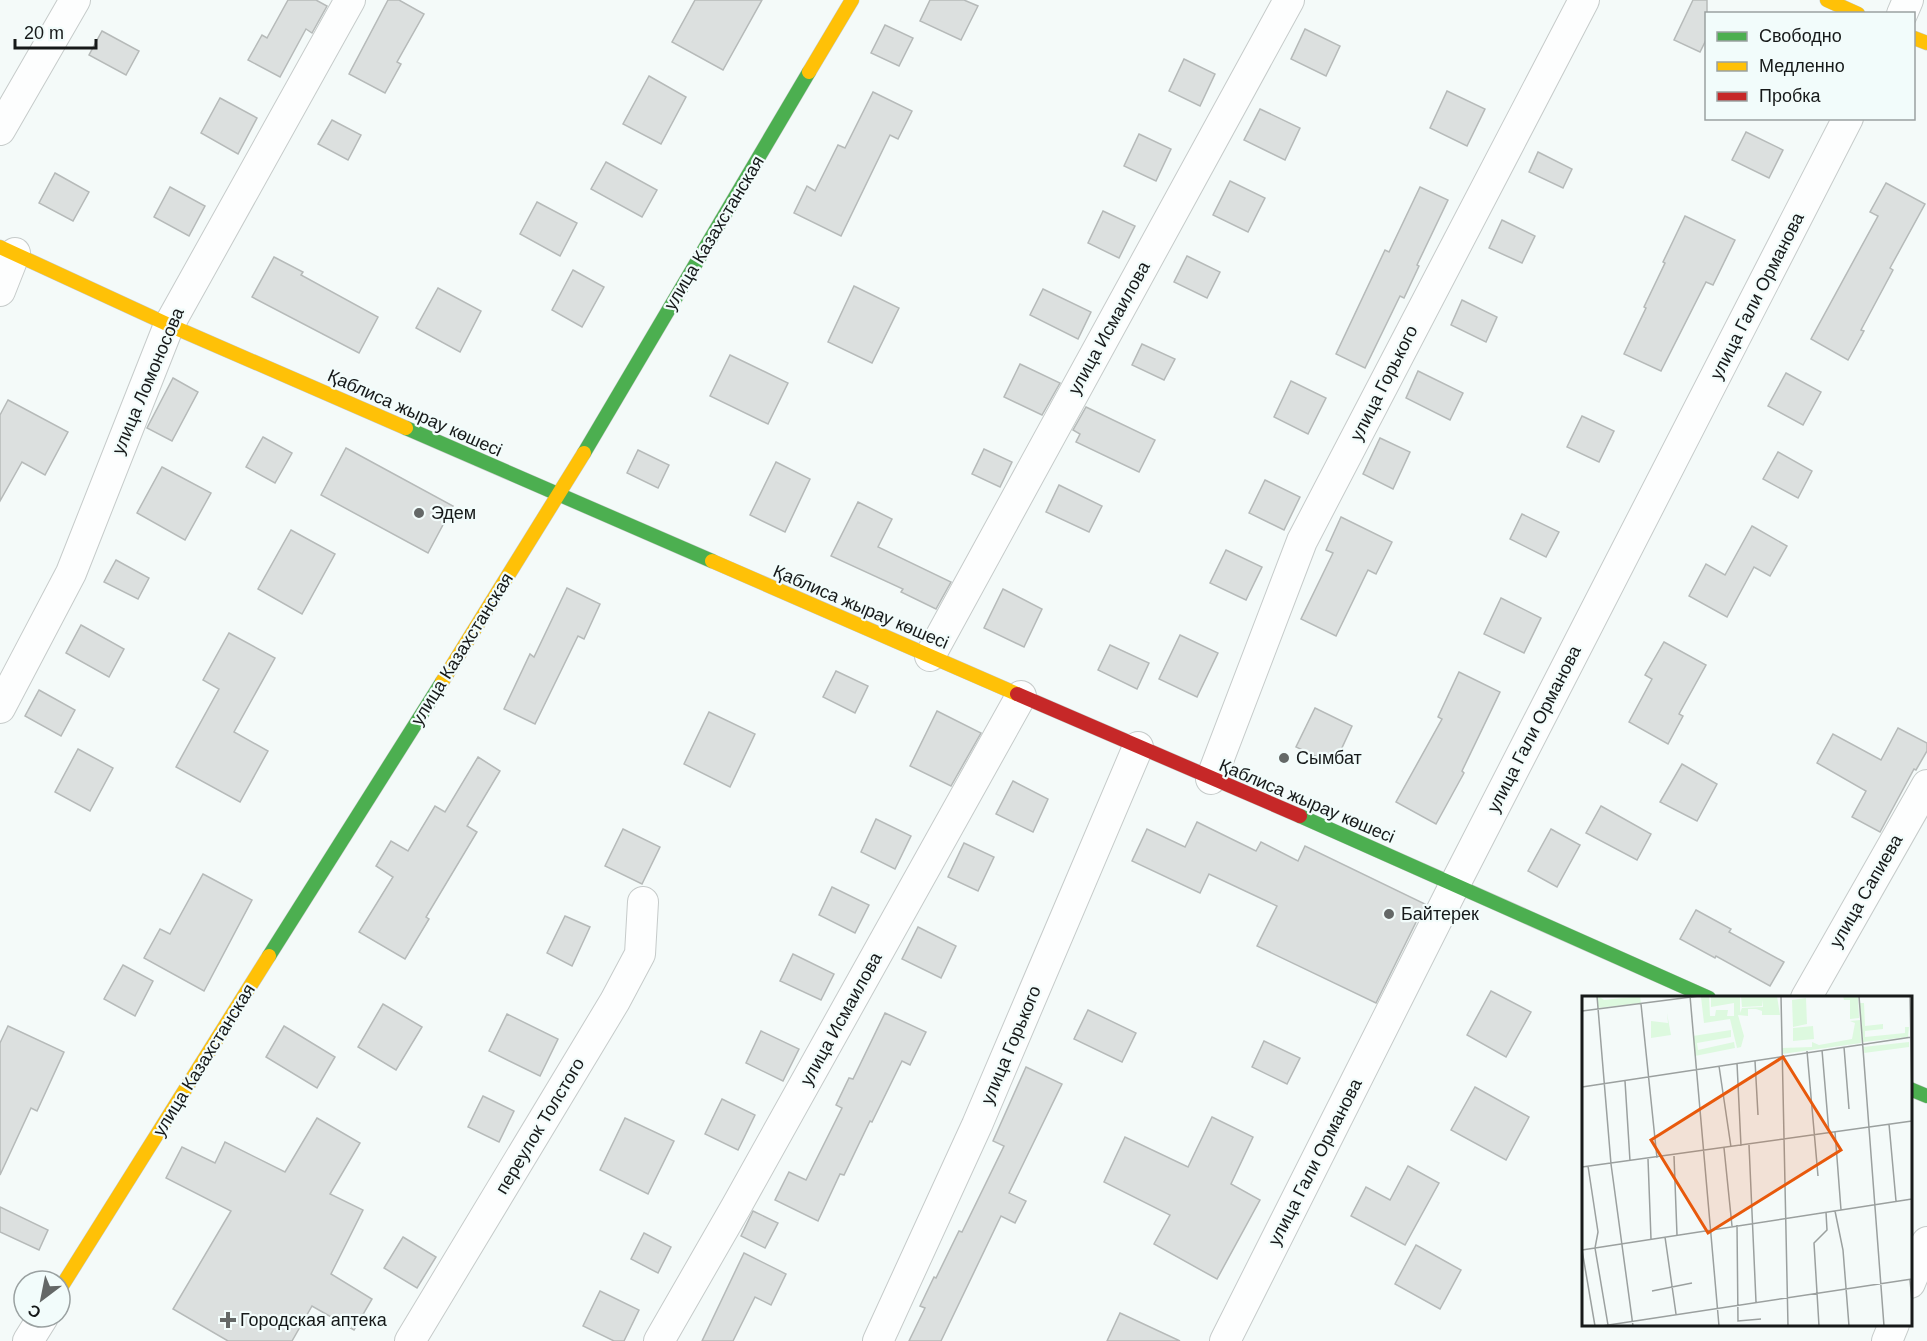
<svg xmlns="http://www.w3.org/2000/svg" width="1927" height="1341" font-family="Helvetica,sans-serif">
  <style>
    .building { fill: #dce0df; stroke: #b6bab9; stroke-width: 1.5 }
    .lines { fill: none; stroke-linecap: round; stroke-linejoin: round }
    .street-casing { stroke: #c6cbca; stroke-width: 32 }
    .fast-casing { stroke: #c6cbca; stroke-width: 15 }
    .slow-casing { stroke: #c6cbca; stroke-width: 15 }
    .jam-casing { stroke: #c6cbca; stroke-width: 15 }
    .street { stroke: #fdfefe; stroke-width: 30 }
    .fast { stroke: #4caf50; stroke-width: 14 }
    .slow { stroke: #ffc107; stroke-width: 14 }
    .jam { stroke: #c62828; stroke-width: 14 }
    .poi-dot { fill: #646867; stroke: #f2fcfb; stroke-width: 2 }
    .labels { text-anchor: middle; stroke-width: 4.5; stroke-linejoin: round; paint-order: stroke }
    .street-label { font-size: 18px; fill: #161919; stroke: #f2fcfb }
    .poi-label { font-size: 18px; fill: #161919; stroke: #f2fcfb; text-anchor: start }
    .inset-road { fill: none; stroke: #9ba09f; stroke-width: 1.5 }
    .view { fill: #e8590c; fill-opacity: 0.15; stroke: #e8590c; stroke-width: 3 }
    .inset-edge { fill: none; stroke: #161919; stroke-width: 3 }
  </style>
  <rect width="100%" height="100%" fill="#f4faf9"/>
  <!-- building -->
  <g class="building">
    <path d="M288,0H316L327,6L312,33L306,29L280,77L248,60L262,35L267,38Z"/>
    <path d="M388,0H399L424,14L397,62L401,64L385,93L349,74Z"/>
    <path d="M695,0H762L723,70L672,42Z"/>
    <path d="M930,0H964L978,6L961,40L920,21Z"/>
    <path d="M1693,0H1707V38L1700,52L1674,40Z"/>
    <path d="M885,25L913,38L899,66L871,53Z"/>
    <path d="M1305,29L1340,46L1326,76L1291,59Z"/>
    <path d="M102,31L139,51L126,75L89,55Z"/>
    <path d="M1184,59L1215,74L1200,106L1169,91Z"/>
    <path d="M649,76L686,97L661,144L623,124Z"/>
    <path d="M1447,91L1485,109L1467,146L1430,128Z"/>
    <path d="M873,92L912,111L898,139L890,135L841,236L794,213L807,186L815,191L838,145L845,148Z"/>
    <path d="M220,98L257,118L238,154L201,133Z"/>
    <path d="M1260,109L1300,128L1285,160L1244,140Z"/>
    <path d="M332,120L361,135L348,160L318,144Z"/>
    <path d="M1746,132L1783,150L1769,178L1732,160Z"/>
    <path d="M1139,134L1171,149L1156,181L1124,166Z"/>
    <path d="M1538,152L1572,169L1563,188L1529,172Z"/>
    <path d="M606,162L657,190L642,217L591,189Z"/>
    <path d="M55,173L89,192L73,221L39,203Z"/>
    <path d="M1230,181L1265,198L1248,232L1213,215Z"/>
    <path d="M1886,183L1925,204L1890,268L1893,270L1861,330L1864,331L1848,360L1811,339L1878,216L1870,212Z"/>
    <path d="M170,187L205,206L189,236L154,217Z"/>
    <path d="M1420,187L1448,200L1417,265L1419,266L1404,298L1400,296L1365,368L1336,354L1385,250L1389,252Z"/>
    <path d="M537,202L577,223L560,256L520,234Z"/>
    <path d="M1103,211L1135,226L1119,258L1088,243Z"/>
    <path d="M1685,216L1735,240L1713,285L1706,282L1661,371L1624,354L1646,308L1644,307L1665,263L1663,262Z"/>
    <path d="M1502,220L1535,236L1522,263L1489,248Z"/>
    <path d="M1187,256L1220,272L1207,298L1174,282Z"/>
    <path d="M274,257L303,272L301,275L378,317L359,353L252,297Z"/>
    <path d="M573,270L604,287L582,327L552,310Z"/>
    <path d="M854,286L899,308L872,363L828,342Z"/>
    <path d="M438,288L481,311L460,352L416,328Z"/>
    <path d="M1043,289L1091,312L1078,339L1030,315Z"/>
    <path d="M1462,300L1497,317L1486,342L1451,325Z"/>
    <path d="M1142,344L1175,359L1164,380L1132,365Z"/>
    <path d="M730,355L788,383L768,424L710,396Z"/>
    <path d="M1020,364L1060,383L1042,415L1004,397Z"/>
    <path d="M1418,371L1463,393L1450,420L1406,398Z"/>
    <path d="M1786,373L1821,392L1803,425L1768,406Z"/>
    <path d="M173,378L198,392L172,441L147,428Z"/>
    <path d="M1291,381L1326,398L1308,434L1274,417Z"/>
    <path d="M8,400L68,432L45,475L22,462L0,501V415Z"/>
    <path d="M1086,407L1155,440L1139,472L1076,442L1080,434L1073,430Z"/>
    <path d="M1582,416L1614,431L1599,462L1567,447Z"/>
    <path d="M263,437L292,453L275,483L246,467Z"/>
    <path d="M1380,438L1410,452L1393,489L1363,474Z"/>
    <path d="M346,448L453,506L428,553L321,495Z"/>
    <path d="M984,449L1012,462L1000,487L972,474Z"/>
    <path d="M638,450L669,465L658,488L627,473Z"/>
    <path d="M1778,452L1812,471L1798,498L1763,479Z"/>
    <path d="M776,462L810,479L785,532L750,515Z"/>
    <path d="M162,467L211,493L185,540L137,513Z"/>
    <path d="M1265,480L1300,497L1284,530L1249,513Z"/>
    <path d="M1059,485L1102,506L1089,532L1046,512Z"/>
    <path d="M858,502L892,519L878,547L951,582L936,609L901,592L903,589L831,556Z"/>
    <path d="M1522,514L1559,532L1546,557L1510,539Z"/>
    <path d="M1341,517L1392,542L1376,574L1368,570L1336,636L1301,619L1333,553L1326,550Z"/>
    <path d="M1752,526L1787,546L1770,576L1754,567L1727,617L1689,596L1706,564L1725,575Z"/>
    <path d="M291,530L335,554L302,614L258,589Z"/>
    <path d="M1226,550L1262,567L1246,600L1210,583Z"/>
    <path d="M116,560L149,578L138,599L104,582Z"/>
    <path d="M567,588L600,604L584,639L578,636L535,724L504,709L530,654L534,657Z"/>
    <path d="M1003,589L1042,609L1024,647L984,628Z"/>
    <path d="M1501,598L1541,618L1524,653L1484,634Z"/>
    <path d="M81,625L124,649L109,677L66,653Z"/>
    <path d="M229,633L275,658L234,732L268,751L240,802L176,767L219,689L203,680Z"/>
    <path d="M1180,635L1218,653L1197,697L1159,679Z"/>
    <path d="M1664,642L1706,665L1679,714L1683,716L1668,744L1629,722L1652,679L1645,675Z"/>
    <path d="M1110,645L1149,663L1137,689L1098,670Z"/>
    <path d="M836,671L868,686L855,713L823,697Z"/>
    <path d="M1459,672L1500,692L1462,771L1464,773L1436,824L1396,802L1442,719L1438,717Z"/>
    <path d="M39,690L75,710L61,736L25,716Z"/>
    <path d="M1315,708L1352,726L1334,765L1296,747Z"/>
    <path d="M937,711L981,733L951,786L910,766Z"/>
    <path d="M709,712L755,734L730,787L684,764Z"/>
    <path d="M1898,728L1927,743V751L1916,770L1914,769L1880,832L1852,817L1866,791L1817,763L1833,734L1881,760Z"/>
    <path d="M78,749L113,768L90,811L55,792Z"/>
    <path d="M478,757L500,771L467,826L477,832L426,917L429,919L405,959L359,932L393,877L376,866L391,841L408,851L435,806L445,812Z"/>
    <path d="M1682,764L1717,784L1697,821L1660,802Z"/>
    <path d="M1013,781L1048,799L1033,832L996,814Z"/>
    <path d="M1601,806L1651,834L1637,860L1586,833Z"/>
    <path d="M876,819L911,836L895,869L861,852Z"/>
    <path d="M1197,822L1256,851L1261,842L1298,861L1305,846L1425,904L1376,1003L1257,946L1277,906L1209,874L1200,893L1132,861L1147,829L1185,847Z"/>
    <path d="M623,829L660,847L642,884L605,866Z"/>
    <path d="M1551,829L1580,845L1557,887L1528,871Z"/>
    <path d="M964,843L994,857L978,891L948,877Z"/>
    <path d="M203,874L252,900L204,991L144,958L160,929L170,934Z"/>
    <path d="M832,887L869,905L855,933L819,915Z"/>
    <path d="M1696,910L1731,929L1729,932L1784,962L1770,986L1716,956L1715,958L1680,939Z"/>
    <path d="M565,916L590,927L572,966L547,953Z"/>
    <path d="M918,927L956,946L941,978L902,959Z"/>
    <path d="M793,954L834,974L821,1000L780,981Z"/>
    <path d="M123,965L153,981L135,1016L104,999Z"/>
    <path d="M1491,991L1531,1012L1506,1057L1467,1035Z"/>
    <path d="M383,1004L422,1027L396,1070L358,1047Z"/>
    <path d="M1088,1010L1136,1033L1122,1062L1074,1039Z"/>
    <path d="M885,1013L926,1032L910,1065L902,1061L872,1122L870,1121L844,1175L840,1174L818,1221L775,1200L789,1172L806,1180L842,1108L836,1105L849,1078L853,1079Z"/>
    <path d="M507,1014L558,1039L540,1076L489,1051Z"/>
    <path d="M8,1026L64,1052L37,1111L31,1108L0,1175V1043Z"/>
    <path d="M284,1026L335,1057L317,1088L266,1057Z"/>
    <path d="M761,1031L799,1049L783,1081L746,1063Z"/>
    <path d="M1264,1041L1300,1058L1287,1084L1252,1067Z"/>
    <path d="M1026,1067L1062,1084L1009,1193L1026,1201L1015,1223L1001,1216L941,1341H909L925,1308L920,1306L934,1277L936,1278L959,1231L962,1232L1004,1146L993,1141Z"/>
    <path d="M1475,1087L1529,1117L1506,1160L1451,1130Z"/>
    <path d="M483,1096L514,1111L499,1142L468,1127Z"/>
    <path d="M722,1099L755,1115L738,1150L705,1134Z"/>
    <path d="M1212,1117L1253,1137L1231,1184L1260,1200L1217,1279L1154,1244L1170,1215L1104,1182L1125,1137L1188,1167Z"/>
    <path d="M317,1118L360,1143L330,1194L363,1210L331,1274L372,1299L354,1330L312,1306L292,1341H228L173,1309L231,1211L166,1178L182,1147L215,1163L225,1142L285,1172Z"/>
    <path d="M625,1118L674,1141L648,1194L600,1170Z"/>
    <path d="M1408,1166L1439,1183L1405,1245L1351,1216L1366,1187L1390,1200Z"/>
    <path d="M0,1207L48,1230L39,1250L0,1232Z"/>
    <path d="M753,1211L778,1223L765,1248L741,1236Z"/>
    <path d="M644,1233L671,1247L658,1273L631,1259Z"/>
    <path d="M403,1237L436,1257L417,1288L384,1268Z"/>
    <path d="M1416,1245L1461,1270L1440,1309L1395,1284Z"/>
    <path d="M744,1253L786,1274L771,1305L755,1297L733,1341H702Z"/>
    <path d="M600,1291L639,1310L624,1341H614L583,1326Z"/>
    <path d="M1120,1313L1180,1341H1107Z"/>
  </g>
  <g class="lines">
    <!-- street casing -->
    <g class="street-casing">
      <g id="street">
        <path d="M1902,14L1908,0"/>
        <path d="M0,130L75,0"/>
        <path d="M0,291L15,253"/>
        <path d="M930,656L1289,0"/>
        <path d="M0,708L71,573L169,325L350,0"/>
        <path d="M1211,779L1302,541L1584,0"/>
        <path d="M1806,998L1927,785"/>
        <path d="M1910,1283L1927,1242"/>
        <path d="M28,1341L43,1317"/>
        <path d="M410,1341L615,1001L640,954L643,902"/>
        <path d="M659,1341L736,1207L1021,696"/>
        <path d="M878,1341L977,1125L1138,747"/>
        <path d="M1225,1341L1455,884L1848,118"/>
        <path d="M1887,1341L1894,1324"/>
      </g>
    </g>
    <!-- fast casing -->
    <g class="fast-casing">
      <g id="fast">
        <path d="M406,428L712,561"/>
        <path d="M584,453L809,72"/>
        <path d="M1300,816L1709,998"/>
        <path d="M269,956L442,682"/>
        <path d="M1910,1089L1927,1096"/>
      </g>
    </g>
    <!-- slow casing -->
    <g class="slow-casing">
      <g id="slow">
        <path d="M1827,0L1858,14"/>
        <path d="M1914,38L1927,43"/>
        <path d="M809,72L852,0"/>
        <path d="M0,247L169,325L406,428"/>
        <path d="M712,561L1017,694"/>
        <path d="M442,682L584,453"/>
        <path d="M60,1289L269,956"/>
      </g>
    </g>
    <!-- jam casing -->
    <g class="jam-casing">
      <path id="jam" d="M1017,694L1300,816"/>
    </g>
    <!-- street -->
    <use href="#street" class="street"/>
    <!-- fast -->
    <use href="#fast" class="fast"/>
    <!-- slow -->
    <use href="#slow" class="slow"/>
    <!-- jam -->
    <use href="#jam" class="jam"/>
  </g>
  <!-- markers -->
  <g class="poi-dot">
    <circle cx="419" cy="513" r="6"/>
    <circle cx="1284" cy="758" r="6"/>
    <circle cx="1389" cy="914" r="6"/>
    <path d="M225 1311h6v6h6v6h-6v6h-6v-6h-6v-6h6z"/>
  </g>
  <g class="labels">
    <!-- street labels -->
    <g class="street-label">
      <text transform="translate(714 233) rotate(-59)" y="6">улица Казахстанская</text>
      <text transform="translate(1757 296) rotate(-63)" y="6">улица Гали Орманова</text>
      <text transform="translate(1109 328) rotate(-61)" y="6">улица Исмаилова</text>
      <text transform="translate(148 381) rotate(-67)" y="6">улица Ломоносова</text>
      <text transform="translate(1384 383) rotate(-63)" y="6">улица Горького</text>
      <text transform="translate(415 413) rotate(24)" y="6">Қаблиса жырау көшесі</text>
      <text transform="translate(861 607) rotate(23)" y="6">Қаблиса жырау көшесі</text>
      <text transform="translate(462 649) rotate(-58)" y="6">улица Казахстанская</text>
      <text transform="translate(1534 729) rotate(-63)" y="6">улица Гали Орманова</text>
      <text transform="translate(1307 801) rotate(23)" y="6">Қаблиса жырау көшесі</text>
      <text transform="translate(1866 891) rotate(-60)" y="6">улица Сапиева</text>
      <text transform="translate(841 1019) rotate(-61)" y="6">улица Исмаилова</text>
      <text transform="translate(1011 1045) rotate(-67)" y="6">улица Горького</text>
      <text transform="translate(204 1060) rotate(-58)" y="6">улица Казахстанская</text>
      <text transform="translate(540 1126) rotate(-59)" y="6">переулок Толстого</text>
      <text transform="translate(1315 1162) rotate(-63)" y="6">улица Гали Орманова</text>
    </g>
    <!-- poi labels -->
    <g class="poi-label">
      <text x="431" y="519">Эдем</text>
      <text x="1296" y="764">Сымбат</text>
      <text x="1401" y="920">Байтерек</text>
      <text x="240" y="1326">Городская аптека</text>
    </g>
  </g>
  <!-- overview -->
  <g transform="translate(1582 996)">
    <rect width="330" height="330" fill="#f4faf9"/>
    <path d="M16,0L22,4L58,0L59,7L16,12ZM127,0L128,20H133L134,14H146L145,20H152V7L129,11V0H158V17L160,12L181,11L180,4V10L160,11L159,0H195L198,19H180V15L174,13H166V20L156,19L162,40L159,51L155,52L148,23L122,27L119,1ZM261,0H276L277,22L268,23V4H262ZM224,2L225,28L211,31L210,4ZM278,7H282L283,30L301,28V33L283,35V41L323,37V31H327L326,41L281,46ZM85,17L89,39L69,42V25L86,27ZM278,24L279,47L200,58V52L230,51V46L237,49L270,43L273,27L268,25ZM231,30L232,43L211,45V32ZM149,34V41L115,47L116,54L152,46L153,52L113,60L111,40ZM327,46V51L282,57L281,51Z" fill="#ddf9df"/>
    <path class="inset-road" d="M15,0L29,168L51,330M108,0L137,330M199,0L206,330M277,0L302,330M328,0L330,95M59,8L75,162M0,15L117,0M262,51L267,113M240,54L247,137M225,55L236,180M173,65L176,119M155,67L159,150M137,70L149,151M43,85L48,165M0,91L330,41M307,128L314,205M253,136L259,214M167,149L174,306M142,152L150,230M92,160L95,239M66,163L69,243M6,170L16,236L13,252L26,329M0,171L330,125M253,215L261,254L267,330M155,229L156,325L179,323M83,241L94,318M0,254L330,203M0,254L13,330M328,284L330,305M70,295L110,287M20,330L330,283M237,330L232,247L245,234L244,216"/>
    <path class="view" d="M201,61L259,154L126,237L69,144Z"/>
    <rect width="330" height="330" class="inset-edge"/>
  </g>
  <!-- legend -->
  <rect x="1705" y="12" width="210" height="108" fill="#f2fcfb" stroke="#9aa1a1" stroke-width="1.5"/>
  <rect x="1717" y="32" width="30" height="9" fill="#4caf50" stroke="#9aa1a1" stroke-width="1.5"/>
  <text x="1759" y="42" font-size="18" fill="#161919">Свободно</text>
  <rect x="1717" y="62" width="30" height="9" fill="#ffc107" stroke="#9aa1a1" stroke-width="1.5"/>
  <text x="1759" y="72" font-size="18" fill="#161919">Медленно</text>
  <rect x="1717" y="92" width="30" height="9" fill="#c62828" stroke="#9aa1a1" stroke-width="1.5"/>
  <text x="1759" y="102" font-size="18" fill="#161919">Пробка</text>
  <!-- north arrow -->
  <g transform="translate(42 1299) rotate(212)"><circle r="28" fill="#f2fcfb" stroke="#9aa1a1" stroke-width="1.5"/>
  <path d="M0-4.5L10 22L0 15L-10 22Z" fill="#646867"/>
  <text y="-9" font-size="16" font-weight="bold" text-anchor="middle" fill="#161919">С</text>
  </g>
  <!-- scale -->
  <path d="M15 39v9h81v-9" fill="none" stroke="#161919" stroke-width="3"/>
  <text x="24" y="39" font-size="18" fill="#161919" stroke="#f2fcfb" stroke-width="4.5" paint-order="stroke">20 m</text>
</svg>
